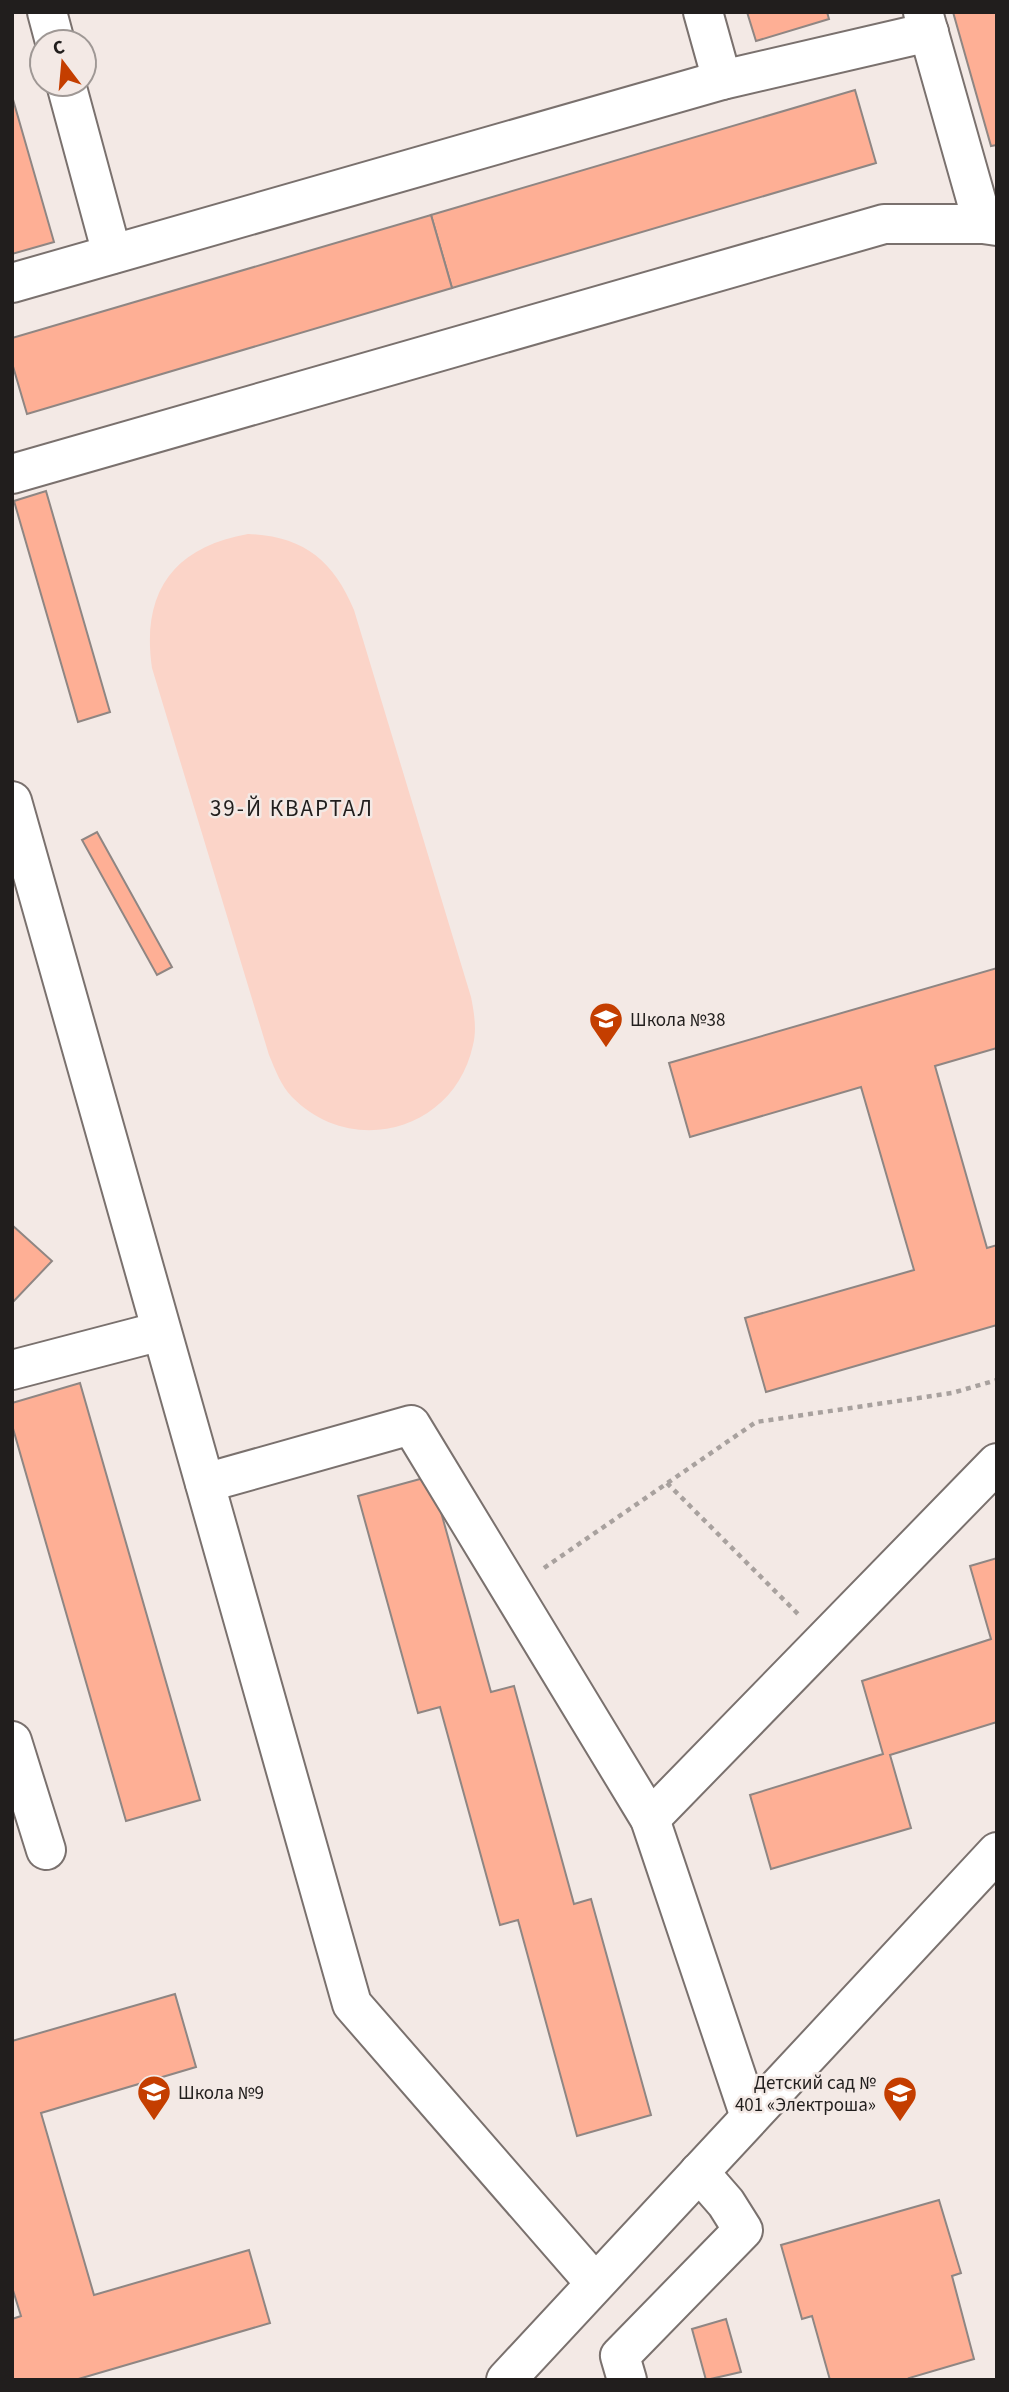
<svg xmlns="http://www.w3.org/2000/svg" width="1009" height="2392" font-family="'Source Sans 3',sans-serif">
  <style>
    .green { fill: #fbd4c8 }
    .building { fill: #feaf95; stroke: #8f8683; stroke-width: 2 }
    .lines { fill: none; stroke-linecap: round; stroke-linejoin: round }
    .minor-casing { stroke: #7a716e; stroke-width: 42 }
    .path { stroke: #a8a19e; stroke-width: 4.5; stroke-dasharray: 5 5; stroke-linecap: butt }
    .minor { stroke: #fff; stroke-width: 38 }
    .labels { text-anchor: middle; stroke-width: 5; stroke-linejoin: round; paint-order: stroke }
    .poi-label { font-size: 19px; fill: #211e1d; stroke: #f3e9e5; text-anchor: start }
    .quarter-label { font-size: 23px; letter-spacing: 2px; fill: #211e1d; stroke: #f3e9e5 }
  </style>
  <rect width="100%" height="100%" fill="#f3e9e5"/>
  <!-- green -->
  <path class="green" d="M248,534C303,536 333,560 354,610L471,997C474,1012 477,1029 473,1045C455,1130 353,1159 292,1097C281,1086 275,1069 269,1055L152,668C141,593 173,547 248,534Z"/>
  <!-- building -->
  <g class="building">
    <path d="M747,12H827L829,19L756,41Z"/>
    <path d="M953,12H997V145L991,146Z"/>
    <path d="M855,90L876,163L452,288L431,215Z"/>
    <path d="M12,96L54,242L12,254Z"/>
    <path d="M431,215L452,288L27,414L12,363V338Z"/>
    <path d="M46,491L110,712L78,722L14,501Z"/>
    <path d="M97,832L172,967L157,975L82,840Z"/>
    <path d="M997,968V1048L935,1066L987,1248L997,1245V1325L766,1392L745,1318L914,1270L861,1087L690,1137L669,1063Z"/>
    <path d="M12,1225L52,1261L12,1303Z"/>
    <path d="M80,1383L200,1800L126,1821L12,1425V1403Z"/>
    <path d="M431,1476L491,1692L514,1686L574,1904L591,1899L651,2115L577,2136L518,1920L500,1925L440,1707L418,1713L358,1496Z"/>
    <path d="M997,1558V1722L890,1755L911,1828L771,1869L750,1795L883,1754L862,1681L991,1639L970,1566Z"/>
    <path d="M175,1994L196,2067L41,2113L94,2295L249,2250L270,2323L75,2380H12V2319L21,2316L12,2287V2041Z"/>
    <path d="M939,2200L961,2273L952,2276L974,2359L909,2378L910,2380H830L812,2316L802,2319L781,2245Z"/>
    <path d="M726,2319L741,2372L706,2380L692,2329Z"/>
  </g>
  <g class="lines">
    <!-- minor casing -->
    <g class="minor-casing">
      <g id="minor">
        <path d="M47,12L55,42"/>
        <path d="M703,12L722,80"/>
        <path d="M923,12L983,224L997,226"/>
        <path d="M66,84L112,254"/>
        <path d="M12,283L722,80L929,32"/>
        <path d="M12,474L884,224H983"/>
        <path d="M12,801L352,2004L595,2283"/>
        <path d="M12,1370L161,1331"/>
        <path d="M205,1483L411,1425L650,1819L750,2117"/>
        <path d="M12,1741L46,1850"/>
        <path d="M650,1819L997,1463"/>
        <path d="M506,2380L997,1852"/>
        <path d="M627,2380L620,2356L743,2230L726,2203L699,2172"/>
      </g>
    </g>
    <!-- path -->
    <g class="path">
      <path d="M667,1483L798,1614"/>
      <path d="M544,1568L756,1422L952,1393L997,1380"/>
    </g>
    <!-- minor -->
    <use href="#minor" class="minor"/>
  </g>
  <!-- icons -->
  <defs>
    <g id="school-pin" transform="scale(1.75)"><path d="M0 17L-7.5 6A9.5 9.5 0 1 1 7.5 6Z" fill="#c43e00" stroke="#f3e9e5"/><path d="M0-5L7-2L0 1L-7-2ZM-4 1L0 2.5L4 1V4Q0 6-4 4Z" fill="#fff"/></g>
  </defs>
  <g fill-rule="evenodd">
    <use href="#school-pin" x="606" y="1019"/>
    <use href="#school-pin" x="154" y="2092"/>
    <use href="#school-pin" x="900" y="2093"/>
  </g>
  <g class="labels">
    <!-- poi labels -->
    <g class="poi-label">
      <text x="630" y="1026">Школа №38</text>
      <text x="876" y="2089" text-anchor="end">Детский сад №<tspan x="876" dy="22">401 «Электроша»</tspan></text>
      <text x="178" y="2099">Школа №9</text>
    </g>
    <!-- quarter labels -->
    <g class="quarter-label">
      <text x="292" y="816">39-Й КВАРТАЛ</text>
    </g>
  </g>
  <!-- border -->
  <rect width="1009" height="2392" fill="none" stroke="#211e1d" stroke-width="28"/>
  <!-- north arrow -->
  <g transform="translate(63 63) rotate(344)"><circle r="33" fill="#f3e9e5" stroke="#9f9895" stroke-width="2"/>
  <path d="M0-5L12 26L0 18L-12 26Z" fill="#c43e00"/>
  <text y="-10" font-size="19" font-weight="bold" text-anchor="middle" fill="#211e1d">С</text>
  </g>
</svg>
